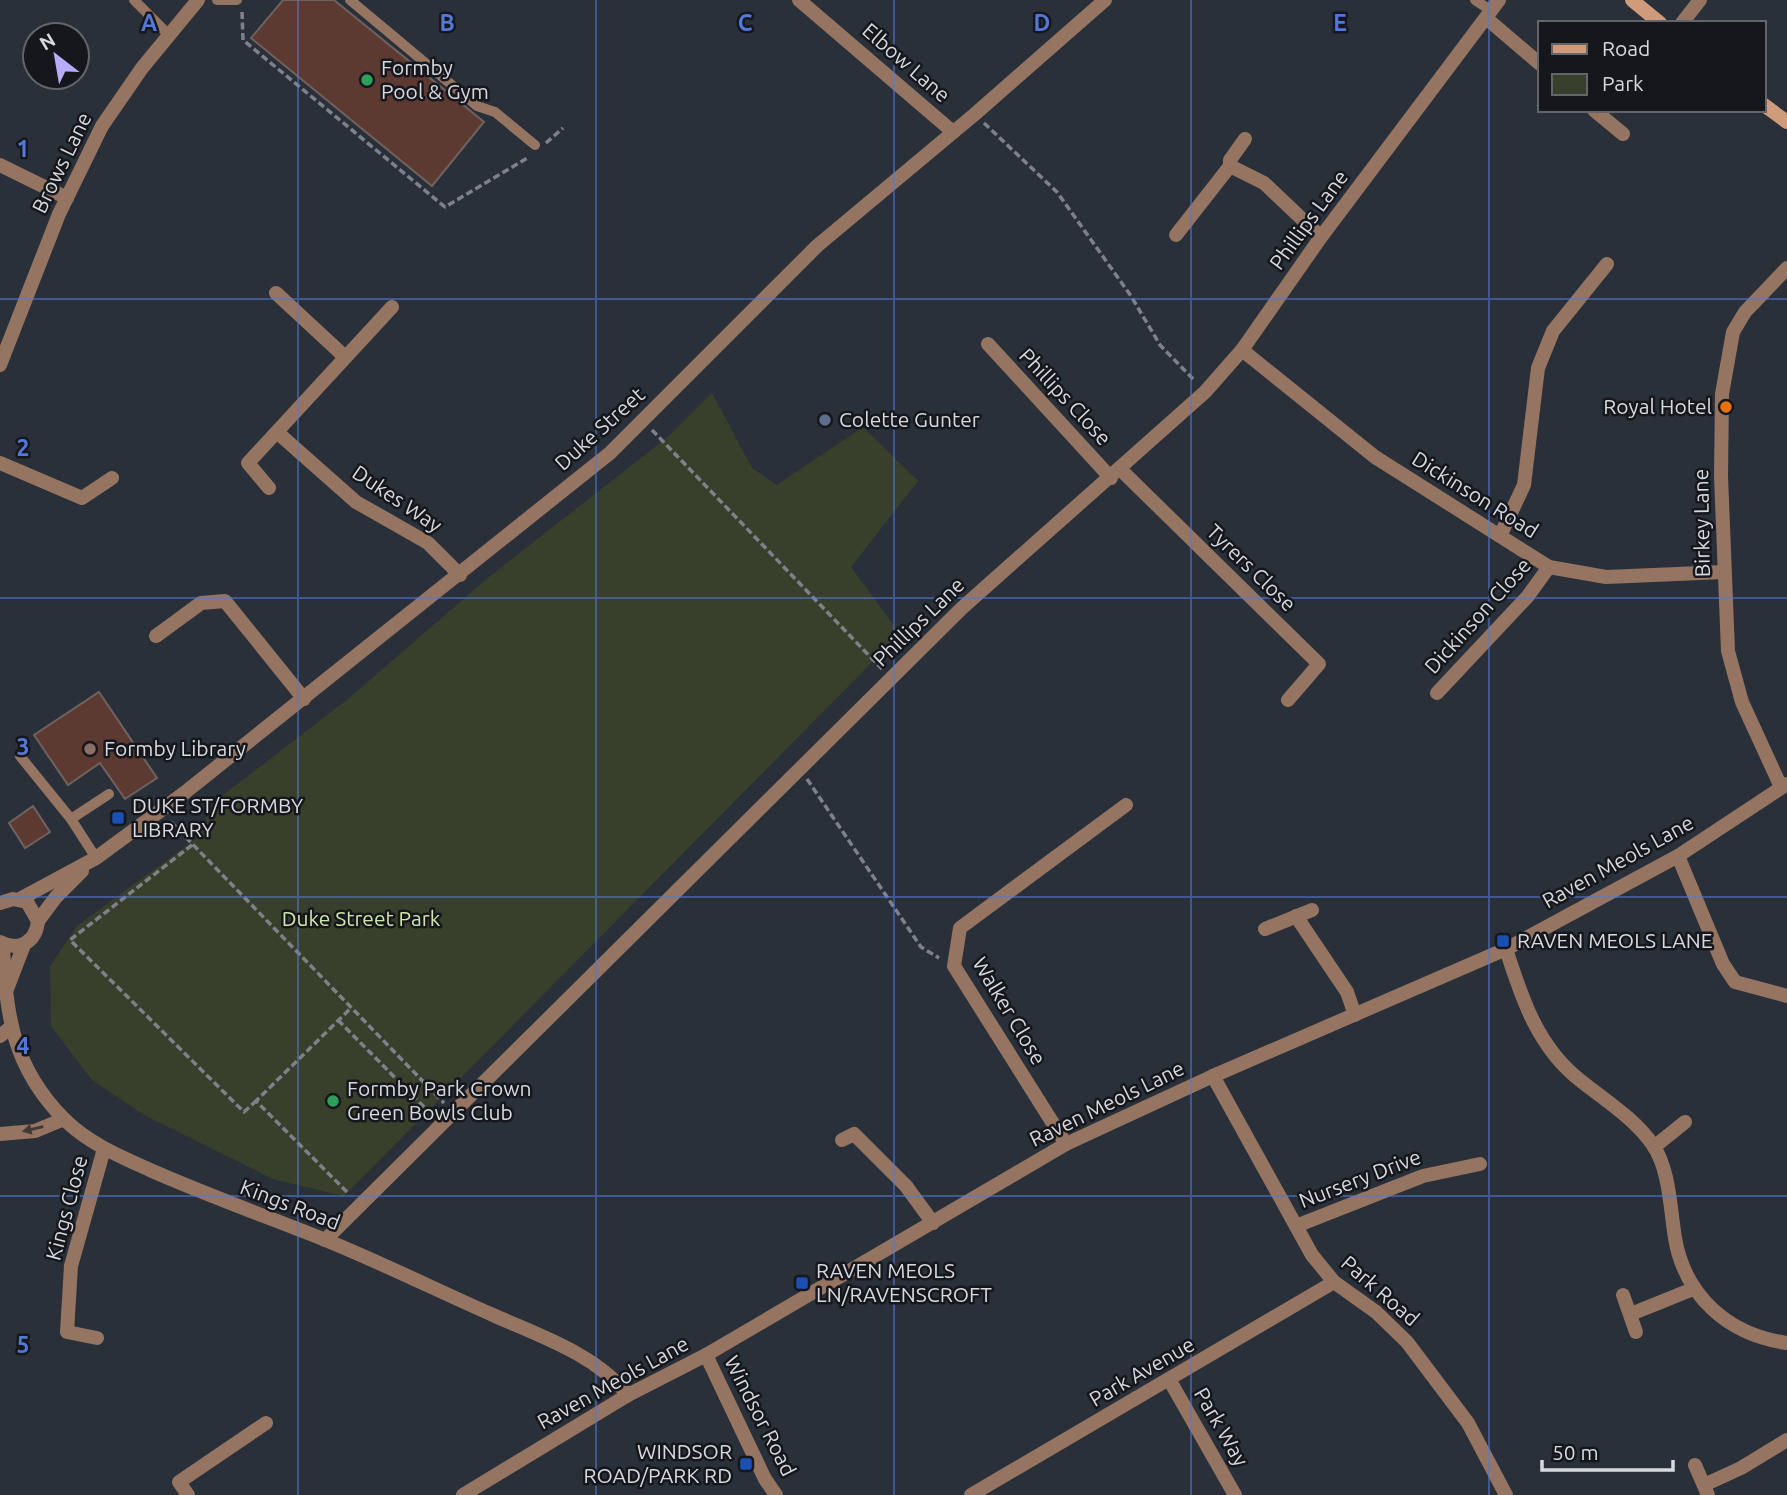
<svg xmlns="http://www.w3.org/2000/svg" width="1787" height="1495" font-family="Ubuntu,sans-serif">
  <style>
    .green { fill: #38402b }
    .building { fill: #5d3a31; stroke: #6f625e; stroke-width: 2 }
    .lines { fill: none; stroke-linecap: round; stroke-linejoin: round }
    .path { stroke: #7d8289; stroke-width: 3.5; stroke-dasharray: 7 3.5; stroke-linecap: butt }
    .service { stroke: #957561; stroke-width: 10 }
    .minor { stroke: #957561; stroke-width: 14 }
    .tertiary { stroke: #957561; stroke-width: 14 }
    .secondary { stroke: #cf9b7b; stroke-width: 14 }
    .oneway { fill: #423834 }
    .grid { fill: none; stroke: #5478da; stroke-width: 2; stroke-opacity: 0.55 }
    .leisure-dot { fill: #2e9e5b; stroke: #15171c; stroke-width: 2.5 }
    .food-dot { fill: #e8710a; stroke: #15171c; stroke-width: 2.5 }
    .service-dot { fill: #5c6f8a; stroke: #15171c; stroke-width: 2.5 }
    .education-dot { fill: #8d6e63; stroke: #15171c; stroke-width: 2.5 }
    .transit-dot { fill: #1a4fb4; stroke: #15171c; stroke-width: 2.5 }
    .labels { text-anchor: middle; stroke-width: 5; stroke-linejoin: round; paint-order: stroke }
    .street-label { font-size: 21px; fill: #d6dae0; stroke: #15171c }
    .poi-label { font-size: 21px; fill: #d6dae0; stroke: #15171c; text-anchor: start }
    .park-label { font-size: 21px; fill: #cfe6aa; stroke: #15171c }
    .grid-label { font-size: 23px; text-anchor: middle; font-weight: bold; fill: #5478da; stroke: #15171c; stroke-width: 5; stroke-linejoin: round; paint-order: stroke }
  </style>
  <rect width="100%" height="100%" fill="#2a3039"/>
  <!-- green -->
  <path class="green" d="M712,393L752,468L777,485L863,427L918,481L851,567L900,634L344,1196L273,1179L144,1115L92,1080L51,1026L50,966L77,926L197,838L214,802L348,699L489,577L669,436Z"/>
  <!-- building -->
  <g class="building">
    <path d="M283,0H334L484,122L432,186L251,38Z"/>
    <path d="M99,692L157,778L125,799L100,763L68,785L34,735Z"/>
    <path d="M33,806L50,832L25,848L9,823Z"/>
  </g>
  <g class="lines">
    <!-- path -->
    <g class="path">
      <path d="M242,12L243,40L445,207L529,157"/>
      <path d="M984,123L1057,192L1131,296L1160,345L1195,381"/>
      <path d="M546,143L563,128"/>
      <path d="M652,430L882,669"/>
      <path d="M807,779L921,947L939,958"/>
      <path d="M171,822L444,1103"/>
      <path d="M192,845L70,940L244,1112L256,1101"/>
      <path d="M338,1020L428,1111"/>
      <path d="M347,1192L256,1101L350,1009"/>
    </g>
    <!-- service -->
    <g class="service">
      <path d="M134,0L169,35"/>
      <path d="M217,0H237"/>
      <path d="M350,0L477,106L495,112L535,145"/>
      <path d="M1475,0L1492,11"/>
      <path d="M20,756L71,819L96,858"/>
      <path d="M71,819L109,794"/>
    </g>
    <!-- minor -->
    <g class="minor">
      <path d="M799,0L953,132"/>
      <path d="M1486,18L1540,64"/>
      <path d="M1682,23L1700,0"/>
      <path d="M1594,110L1623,134"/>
      <path d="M0,165L67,198"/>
      <path d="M1230,166L1264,183L1321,237"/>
      <path d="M1176,235L1230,166V160L1245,139"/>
      <path d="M276,293L344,356"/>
      <path d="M988,344L1111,478"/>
      <path d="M1242,350L1375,457L1549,567L1606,577L1724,572"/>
      <path d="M278,433L356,502L428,543L460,575"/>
      <path d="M0,463L82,498L112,478"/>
      <path d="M1120,469L1319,664L1288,700"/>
      <path d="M269,488L248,463L392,307"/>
      <path d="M1500,536L1524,485L1538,368L1553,331L1607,264"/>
      <path d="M156,636L201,603L225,601L304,699"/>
      <path d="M1437,693L1528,596L1549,567"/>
      <path d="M1781,787L1742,702L1728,651L1721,476L1722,394L1733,332L1745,312L1787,268"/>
      <path d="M1678,856L1723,964L1735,982L1787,996"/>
      <path d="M1296,916L1347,992L1355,1015"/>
      <path d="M1265,929L1312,910"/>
      <path d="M1506,949C1522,999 1538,1048 1581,1081C1606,1101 1634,1118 1653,1145C1670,1171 1670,1208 1675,1238C1685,1297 1729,1335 1787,1343"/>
      <path d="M0,1036L10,1028"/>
      <path d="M1213,1076L1312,1255L1334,1282L1376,1312L1407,1342L1468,1423L1506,1495"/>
      <path d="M0,1134L35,1131L64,1119"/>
      <path d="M842,1140L854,1134L906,1186L933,1223"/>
      <path d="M1066,1144L954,966L960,928L1126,805"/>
      <path d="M1654,1147L1685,1122"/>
      <path d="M1296,1226L1423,1176L1480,1164"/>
      <path d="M325,1240L962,608L1205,392L1242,350L1321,237L1499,0"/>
      <path d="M1623,1295L1636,1332"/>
      <path d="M1631,1314L1693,1289"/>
      <path d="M97,1338L67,1332L71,1266L104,1149"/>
      <path d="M706,1355L765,1479L776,1495"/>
      <path d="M1170,1381L1235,1495"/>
      <path d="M1695,1465L1708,1495"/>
      <path d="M1704,1485L1741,1468L1787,1440"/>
      <path d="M188,1495L179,1482L266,1423"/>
      <path d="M971,1495L1334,1282"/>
    </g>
    <!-- tertiary -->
    <g class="tertiary">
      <path d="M0,365L59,214L102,126L142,68L198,0"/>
      <path d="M20,899L96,858L183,794L610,453L817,246L975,114L1105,0"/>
      <path d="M0,903L13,899L27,902L38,921C36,942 19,952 0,942"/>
      <path d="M38,921L56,897L82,871"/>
      <path d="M3,944C5,1013 13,1068 64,1119C88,1143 119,1156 150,1170C207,1195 265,1216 323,1239C380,1262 436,1290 493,1315C540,1336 595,1354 628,1395"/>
      <path d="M7,989L24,945"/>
      <path d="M463,1495L628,1395L706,1355L1066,1144L1213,1076L1506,949L1678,856L1787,784"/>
    </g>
    <!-- secondary -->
    <g class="secondary">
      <path d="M1632,0L1660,23"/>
      <path d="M1764,105L1787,122"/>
    </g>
  </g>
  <!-- one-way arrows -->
  <defs><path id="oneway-solid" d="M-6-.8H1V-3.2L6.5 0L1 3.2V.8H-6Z" transform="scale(1.75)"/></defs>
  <use class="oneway" href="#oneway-solid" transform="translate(33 1129) rotate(167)"/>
  <!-- grid -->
  <path class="grid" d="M298,0V1495M596,0V1495M894,0V1495M1191,0V1495M1489,0V1495M0,299H1787M0,598H1787M0,897H1787M0,1196H1787"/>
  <!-- markers -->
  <g class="leisure-dot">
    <circle cx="367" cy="80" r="7"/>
    <circle cx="333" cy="1101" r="7"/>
  </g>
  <circle class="food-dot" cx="1726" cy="407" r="7"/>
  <circle class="service-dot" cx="825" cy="420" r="7"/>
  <circle class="education-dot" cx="90" cy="749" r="7"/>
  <g class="transit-dot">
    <rect x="111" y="811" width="14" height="14" rx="3.5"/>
    <rect x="1496" y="934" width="14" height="14" rx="3.5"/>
    <rect x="795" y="1276" width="14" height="14" rx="3.5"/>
    <rect x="739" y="1457" width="14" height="14" rx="3.5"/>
  </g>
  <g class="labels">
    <!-- street labels -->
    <g class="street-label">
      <text transform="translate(906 63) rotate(41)" y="7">Elbow Lane</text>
      <text transform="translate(62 163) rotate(-64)" y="7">Brows Lane</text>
      <text transform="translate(1309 220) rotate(-54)" y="7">Phillips Lane</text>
      <text transform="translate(1065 397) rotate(47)" y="7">Phillips Close</text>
      <text transform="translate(600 429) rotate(-42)" y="7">Duke Street</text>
      <text transform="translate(1475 495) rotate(32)" y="7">Dickinson Road</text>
      <text transform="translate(397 499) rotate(34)" y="7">Dukes Way</text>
      <text transform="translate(1702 523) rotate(-91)" y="7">Birkey Lane</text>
      <text transform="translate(1251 568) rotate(44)" y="7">Tyrers Close</text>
      <text transform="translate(1478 616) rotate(-48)" y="7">Dickinson Close</text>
      <text transform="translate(919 622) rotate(-44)" y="7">Phillips Lane</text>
      <text transform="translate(1618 862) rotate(-29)" y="7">Raven Meols Lane</text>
      <text transform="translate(1009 1011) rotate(59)" y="7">Walker Close</text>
      <text transform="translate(1107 1104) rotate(-26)" y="7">Raven Meols Lane</text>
      <text transform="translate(1360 1179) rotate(-21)" y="7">Nursery Drive</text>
      <text transform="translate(290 1205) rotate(21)" y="7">Kings Road</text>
      <text transform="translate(67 1208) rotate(-75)" y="7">Kings Close</text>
      <text transform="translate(1380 1291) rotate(41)" y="7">Park Road</text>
      <text transform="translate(1142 1372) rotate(-30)" y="7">Park Avenue</text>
      <text transform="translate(613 1383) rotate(-29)" y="7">Raven Meols Lane</text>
      <text transform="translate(760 1416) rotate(63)" y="7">Windsor Road</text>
      <text transform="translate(1221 1427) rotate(60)" y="7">Park Way</text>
    </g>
    <!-- poi labels -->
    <g class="poi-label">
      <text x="381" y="75">Formby<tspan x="381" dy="24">Pool &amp; Gym</tspan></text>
      <text x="1712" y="414" text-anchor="end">Royal Hotel</text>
      <text x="839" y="427">Colette Gunter</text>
      <text x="104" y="756">Formby Library</text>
      <text x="132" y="813">DUKE ST/FORMBY<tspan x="132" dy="24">LIBRARY</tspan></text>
      <text x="1517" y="948">RAVEN MEOLS LANE</text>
      <text x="347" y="1096">Formby Park Crown<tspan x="347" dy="24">Green Bowls Club</tspan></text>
      <text x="816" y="1278">RAVEN MEOLS<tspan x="816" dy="24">LN/RAVENSCROFT</tspan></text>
      <text x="732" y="1459" text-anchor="end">WINDSOR<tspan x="732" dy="24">ROAD/PARK RD</tspan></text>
    </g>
    <!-- park labels -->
    <g class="park-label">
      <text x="361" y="926">Duke Street Park</text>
    </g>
  </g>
  <g class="grid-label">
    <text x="149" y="31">A</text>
    <text x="447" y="31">B</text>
    <text x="745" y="31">C</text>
    <text x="1042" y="31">D</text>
    <text x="1340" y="31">E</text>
    <text x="23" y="157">1</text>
    <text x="23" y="456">2</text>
    <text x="23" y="755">3</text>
    <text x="23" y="1054">4</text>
    <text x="23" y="1353">5</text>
  </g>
  <!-- legend -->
  <rect x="1538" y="21" width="228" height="91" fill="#15171c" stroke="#62656a" stroke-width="2"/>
  <rect x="1552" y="44" width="35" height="10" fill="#cf9b7b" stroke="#62656a" stroke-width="2"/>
  <text x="1602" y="56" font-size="21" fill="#d6dae0">Road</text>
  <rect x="1552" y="74" width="35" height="21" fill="#38402b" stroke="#62656a" stroke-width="2"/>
  <text x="1602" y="91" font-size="21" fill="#d6dae0">Park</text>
  <!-- north arrow -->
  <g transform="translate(56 56) rotate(329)"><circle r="33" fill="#15171c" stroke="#62656a" stroke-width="2"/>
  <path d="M0-5L12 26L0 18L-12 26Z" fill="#b8abf7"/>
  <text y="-10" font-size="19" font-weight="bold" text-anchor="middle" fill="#d6dae0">N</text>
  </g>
  <!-- scale -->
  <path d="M1542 1460v10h131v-10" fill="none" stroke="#d6dae0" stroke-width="3.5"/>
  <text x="1552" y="1460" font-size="21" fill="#d6dae0" stroke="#15171c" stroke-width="5" paint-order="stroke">50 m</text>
</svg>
